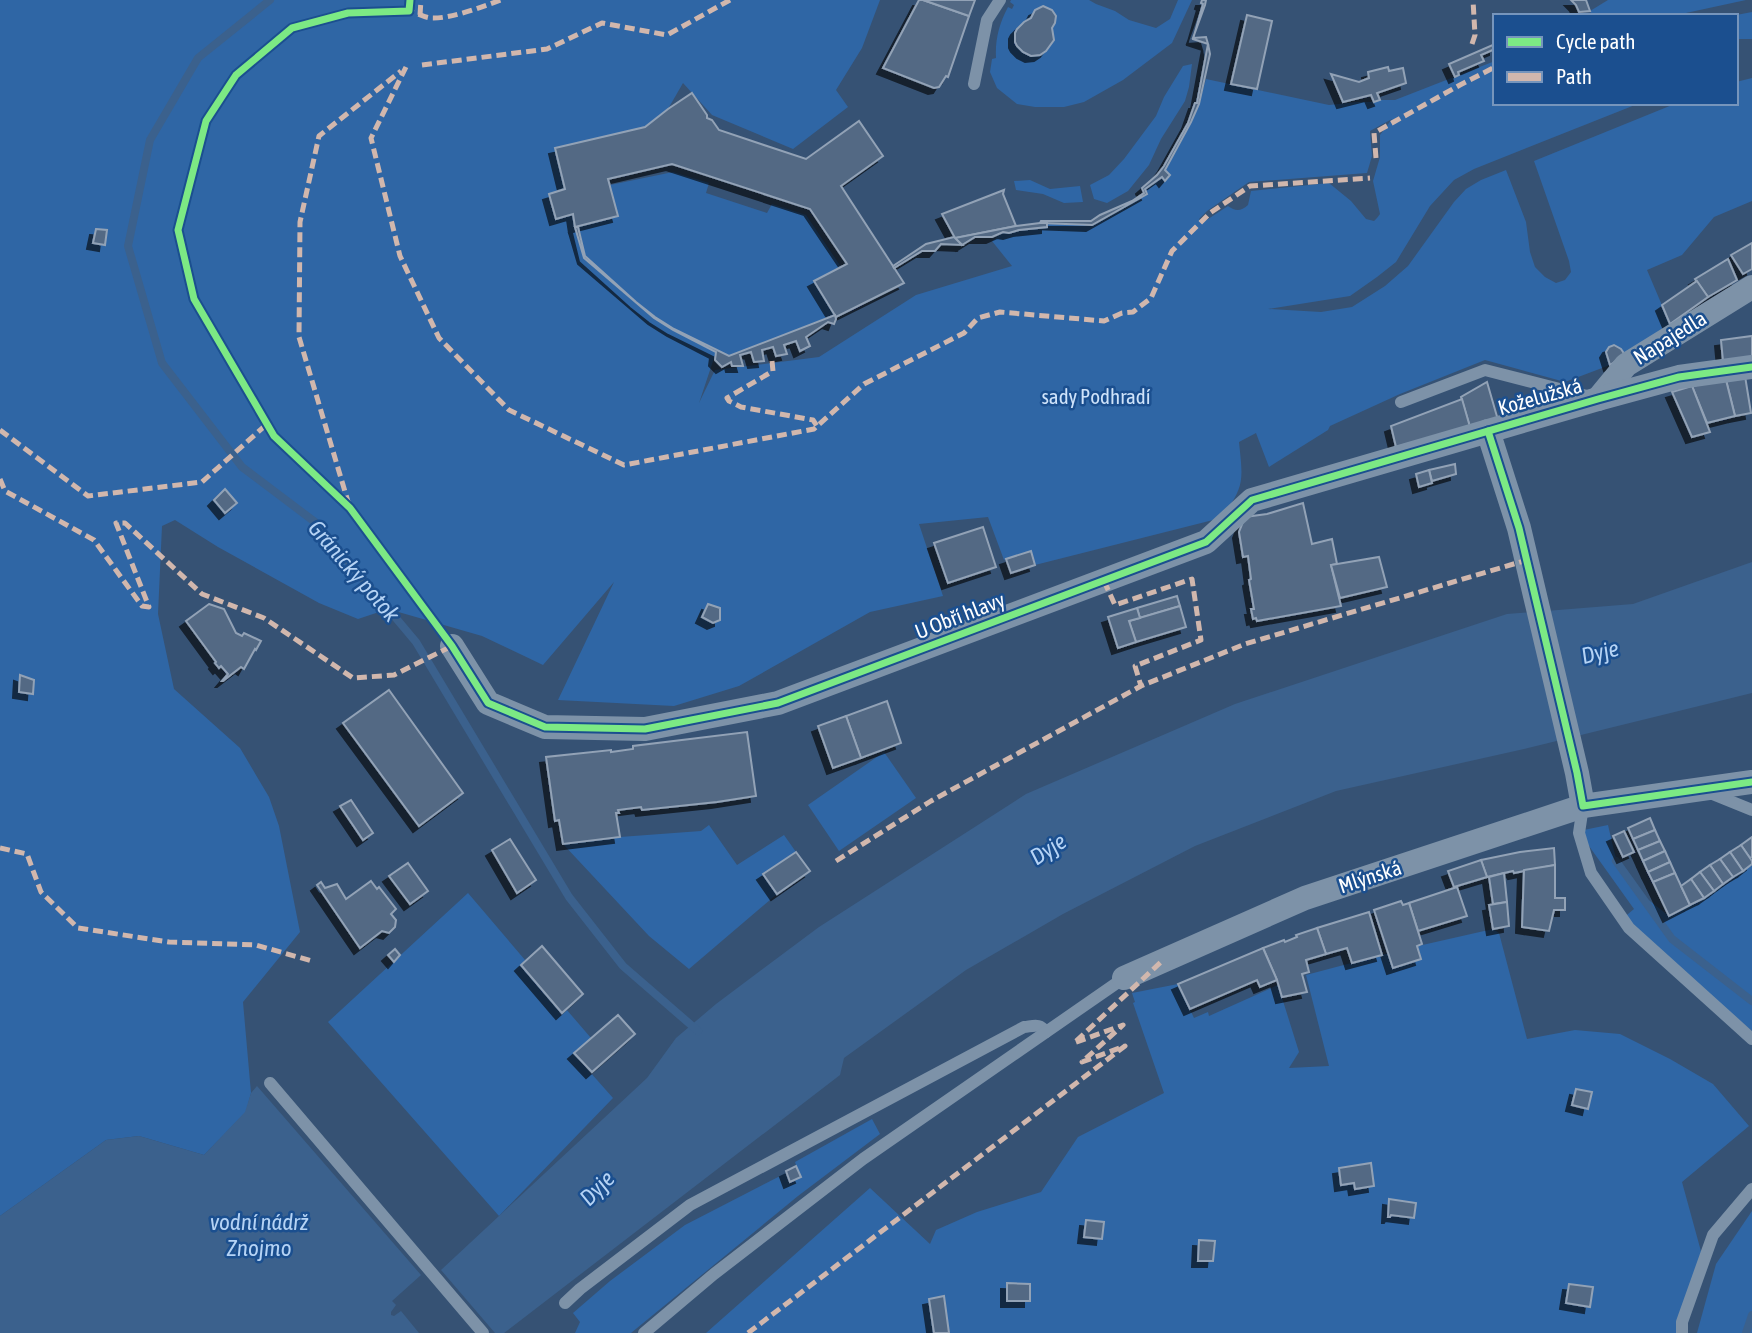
<svg xmlns="http://www.w3.org/2000/svg" width="1752" height="1333" font-family="'Asap Condensed',sans-serif">
  <style>
    .green { fill: #2f66a5; fill-rule: evenodd }
    .water { fill: #3b618d }
    .lines { fill: none; stroke-linecap: round; stroke-linejoin: round }
    .stream { stroke: #3b618d; stroke-width: 8 }
    .building { fill: #526984; stroke: #92a2b6; stroke-width: 2; filter: url(#shadow) }
    .lane { stroke: #7d92a8; stroke-width: 12 }
    .street { stroke: #7d92a8; stroke-width: 24 }
    .quiet { stroke: #d1b7ad; stroke-width: 5; stroke-dasharray: 10 5; stroke-linecap: butt }
    .cycleway-casing { stroke: #1b4f8f; stroke-width: 11 }
    .cycleway { stroke: #7ce984; stroke-width: 7 }
    .labels { text-anchor: middle; stroke-width: 5; stroke-linejoin: round; paint-order: stroke }
    .street-label { font-size: 21px; fill: #fff; stroke: #1b4f8f }
    .park-label { font-size: 21px; fill: #cfe3fa; stroke: #1b4f8f }
    .water-label { font-size: 23px; font-style: italic; fill: #b5d3f5; stroke: #1b4f8f }
  </style>
  <defs>
    <filter id="shadow"><feDropShadow dx="-6" dy="6" stdDeviation="0" flood-color="#0009"/></filter>
  </defs>
  <rect width="100%" height="100%" fill="#365274"/>
  <!-- green -->
  <g class="green">
    <path d="M0,0H880L862,48L836,90L848,107L793,149L712,115L683,83L668,109L565,189L556,218L573,214L584,258L654,318L673,330L716,352L699,403L715,370L819,357L916,295L1012,266L992,241L1003,232L1009,233L1047,223L1092,225L1146,194L1145,189L1162,177L1165,180L1170,176L1165,170C1183,140 1197,113 1206,79L1329,105L1358,102H1374L1380,100H1395L1495,61V103H1640L1474,169L1454,180L1430,206L1396,262L1377,277L1350,296L1268,309L1321,312L1352,307L1385,286L1408,266L1454,202L1466,189L1481,180L1506,170L1526,222L1530,252L1535,267L1545,277L1556,283L1565,280L1571,272L1569,261L1534,161L1677,103H1736V82L1752,78V201L1714,217L1682,255L1647,270L1670,324L1625,355L1621,349L1614,345L1606,352L1610,365L1565,382L1485,360L1400,394L1330,426L1328,430L1269,467L1256,433L1239,442C1243,481 1245,486 1221,518L1035,565L1030,551L1004,560L988,517L919,524L943,596L870,612L739,686L674,706L558,700L614,582L543,665L482,636L388,609L358,619L319,603L218,547L175,520L162,526L158,614L174,689L240,748L269,797L279,826L300,932L243,1002L251,1093L246,1112L204,1155L139,1136L106,1140L0,1216ZM1392,119L1380,135V157L1373,181L1380,214L1377,218L1374,221L1366,219L1351,201L1329,183L1251,191L1248,205C1241,211 1236,212 1228,206L1202,223L1199,219L1207,211L1249,182L1367,173L1372,156L1370,131Z"/>
    <path d="M1011,0H1089L1096,4L1115,11L1129,20L1156,28L1170,19L1178,0H1192L1172,43L1123,80L1084,102L1064,107H1035L1017,104L997,88L990,72L992,59L996,58C995,40 999,24 1008,7L1012,9L1014,5L1010,2Z"/>
    <path d="M1608,0H1746L1672,16H1592L1590,11Z"/>
    <path d="M1752,12V39H1736V16H1731Z"/>
    <path d="M1192,64L1189,87L1185,101L1161,139L1149,165L1128,191L1107,203L1094,199L1090,185L1109,175L1124,159L1156,116L1164,97L1183,66Z"/>
    <path d="M673,172L709,183L706,193L767,213L772,204L806,215L841,267L814,282L835,315L729,356L674,329L655,317L636,302L585,256L578,227L618,216L610,185Z"/>
    <path d="M1030,180L1050,189L1080,186L1083,202L1064,203L1043,194L1016,190L1014,181Z"/>
    <path d="M884,752L916,798L839,851L808,805Z"/>
    <path d="M709,825L737,865L784,835L796,852L764,874L777,894L689,969L649,936L563,844L620,837L701,831Z"/>
    <path d="M1608,825L1615,855L1628,884L1669,916L1704,898L1752,865V1031L1622,919L1634,909L1589,846L1574,832Z"/>
    <path d="M468,893L525,960L521,965L566,1009L591,1038L574,1054L613,1098L499,1216L328,1022Z"/>
    <path d="M1493,929L1499,933L1527,1039L1575,1030L1620,1034L1670,1059L1713,1084L1749,1126L1682,1182L1702,1255L1682,1333H706L870,1188L930,1244L936,1230L977,1212L1041,1192L1078,1137L1164,1093L1133,1003L1135,1002L1132,993L1178,984L1194,1018L1208,1012L1209,1016L1278,985L1299,1052L1289,1068L1329,1066L1306,975L1389,953L1394,968L1421,958L1418,946Z"/>
    <path d="M872,1119L880,1134L798,1196L631,1333H575L580,1322L573,1313L610,1281L685,1225L786,1173L790,1182L800,1177L795,1162Z"/>
    <path d="M1752,1211V1333H1697L1716,1264Z"/>
  </g>
  <!-- water -->
  <g class="water">
    <path d="M1752,562V693L1524,749L1336,791L1195,846L1063,914L966,970L844,1058L840,1075L504,1333H495L441,1270L647,1078L676,1038L716,1004L819,927L1026,794L1235,704L1507,614L1633,604Z"/>
    <path d="M257,1086L421,1275L392,1301L396,1305L391,1312V1315L394,1316L401,1311L419,1333H0V1216L106,1140L139,1136L204,1155L245,1112L251,1093Z"/>
  </g>
  <g class="lines">
    <!-- stream -->
    <g class="stream">
      <path d="M270,0L198,58L150,140L128,246L162,363L242,467L315,522L416,642L569,897L623,966L698,1031"/>
      <path d="M1616,861L1672,939L1752,1001"/>
      <path d="M1746,1333L1752,1315"/>
    </g>
  </g>
  <!-- building -->
  <g class="building">
    <path d="M919,0H923L969,16L948,77L946,76L939,87L934,88L883,68Z"/>
    <path d="M923,0H975L969,16Z"/>
    <path d="M1202,0H1206L1205,5L1193,38L1206,37L1208,44L1193,39L1203,4L1201,3Z"/>
    <path d="M1571,0H1586L1590,11L1579,12L1576,5Z"/>
    <path d="M1043,6L1052,10L1056,16L1055,23L1052,28L1054,40L1046,51L1040,55L1031,56L1023,52L1017,46L1015,42V33L1017,29L1024,22L1031,18L1035,10Z"/>
    <path d="M1247,15L1272,21L1257,89L1231,84Z"/>
    <path d="M1208,44L1210,54L1199,104L1191,122L1165,170L1170,175L1165,181L1162,177L1145,189L1147,194L1092,225L1040,223L1041,221H1091L1100,215L1132,201L1144,193L1142,188L1157,175L1164,166L1188,123L1195,103H1197Z"/>
    <path d="M1495,44V49L1481,55L1484,61L1458,72L1459,75L1455,77L1449,64Z"/>
    <path d="M1388,67L1389,71L1403,68L1406,83L1377,93L1380,100L1374,102L1371,95L1343,102L1331,74L1359,82L1369,78L1368,72Z"/>
    <path d="M692,93L707,115V118L712,120L719,130L806,159L859,121L883,156L841,186L904,283L836,317L814,281L847,264L810,209L672,164L608,179L618,216L575,227L573,214L556,219L549,194L565,189L555,148L645,127L668,109Z"/>
    <path d="M1004,190L1003,194L1016,226L955,238L942,214Z"/>
    <path d="M1040,223H1047V227L1019,230L1009,233L1003,232L992,237H975L962,245L955,238L1016,226Z"/>
    <path d="M575,227H578L585,256L636,302L655,317L674,329L729,356L835,315L836,319L834,324L828,322L806,337L810,346L800,351L796,341L784,345L787,354L776,356L773,347L762,350L764,361L754,362L751,352L740,355L743,366H732L731,362L722,367L715,360L716,352L673,330L654,318L584,258Z"/>
    <path d="M96,229L107,230L105,245L93,243Z"/>
    <path d="M954,237L962,245L941,244L935,251H922L894,268L893,266L926,244Z"/>
    <path d="M1752,243V269L1743,274L1731,255Z"/>
    <path d="M1728,259L1737,280L1708,297L1695,279Z"/>
    <path d="M1697,281L1708,297L1670,324L1662,305Z"/>
    <path d="M1752,336V358L1723,361L1721,340Z"/>
    <path d="M1614,345L1621,349L1625,355L1610,365L1606,352L1609,347Z"/>
    <path d="M1745,376L1751,413L1735,416L1726,380Z"/>
    <path d="M1726,380L1735,416L1707,423L1692,386Z"/>
    <path d="M1487,382L1498,420L1470,427L1461,397Z"/>
    <path d="M1692,386L1710,432L1692,437L1672,392Z"/>
    <path d="M1462,399L1470,427L1396,447L1391,426Z"/>
    <path d="M1455,464L1456,474L1432,481L1429,470Z"/>
    <path d="M1429,470L1432,483L1419,487L1416,474Z"/>
    <path d="M225,489L237,503L225,513L214,500Z"/>
    <path d="M1303,503L1312,544L1332,539L1337,564L1331,565L1341,606L1257,621L1256,618L1253,619L1251,609H1254L1249,580L1251,579L1248,556L1243,557L1239,532L1245,517L1267,514Z"/>
    <path d="M983,527L996,567L948,583L934,543Z"/>
    <path d="M1031,551L1035,565L1011,573L1006,559Z"/>
    <path d="M1379,557L1387,587L1340,598L1331,565Z"/>
    <path d="M1177,596L1180,606L1140,618L1137,608Z"/>
    <path d="M209,604L224,609L236,633L242,636L244,633L261,641L256,650L255,649L244,669L241,667L223,681H222L228,674L221,666L219,668L215,663L216,662L186,621Z"/>
    <path d="M708,604L720,608V620L713,623L702,617Z"/>
    <path d="M1180,606L1186,627L1136,642L1129,621Z"/>
    <path d="M1137,608L1140,618L1129,621L1136,642L1118,648L1108,617Z"/>
    <path d="M20,675L34,680L33,694L19,692Z"/>
    <path d="M389,690L463,793L419,826L343,723Z"/>
    <path d="M887,701L901,743L861,758L846,716Z"/>
    <path d="M846,716L861,758L833,768L818,726Z"/>
    <path d="M747,732L756,796L717,802L642,810L641,807L618,810L619,813H616L620,837L563,844L559,820L555,821L546,757L611,750V752L633,749V746Z"/>
    <path d="M351,800L373,833L363,840L340,806Z"/>
    <path d="M1650,818L1655,830L1633,839L1628,828Z"/>
    <path d="M1655,830L1660,841L1638,850L1633,839Z"/>
    <path d="M1624,831L1634,852L1623,857L1613,836Z"/>
    <path d="M1752,837V857L1750,858L1741,845Z"/>
    <path d="M510,839L536,880L517,893L492,850Z"/>
    <path d="M1660,841L1665,851L1643,861L1638,850Z"/>
    <path d="M1741,845L1752,861V864L1743,871L1730,852Z"/>
    <path d="M1554,848L1555,865L1514,873L1513,871L1487,877L1481,860L1520,852Z"/>
    <path d="M1665,851L1670,862L1648,872L1643,861Z"/>
    <path d="M796,852L810,871L777,894L763,874Z"/>
    <path d="M1730,852L1743,871L1733,877L1720,859Z"/>
    <path d="M1720,859L1733,877L1723,884L1710,865Z"/>
    <path d="M1481,860L1487,877L1454,887L1448,871Z"/>
    <path d="M1670,862L1675,873L1653,882L1648,872Z"/>
    <path d="M408,863L428,891L410,904L389,876Z"/>
    <path d="M1555,865V898H1565V910H1554L1549,931L1522,927L1524,870Z"/>
    <path d="M1710,865L1723,884L1714,891L1700,872Z"/>
    <path d="M1700,872L1714,891L1704,898L1691,879Z"/>
    <path d="M1504,873L1507,902L1493,904L1489,877Z"/>
    <path d="M1675,873L1690,905L1669,916L1653,882Z"/>
    <path d="M1691,879L1704,898L1690,905L1681,886Z"/>
    <path d="M371,881L377,889L379,887L396,909L391,914L396,920L395,927L389,933L382,931L360,948L317,885L321,882L325,888L337,884L346,899Z"/>
    <path d="M1457,887L1467,916L1418,931L1409,903Z"/>
    <path d="M1401,901L1403,905L1409,903L1422,944L1417,946L1421,959L1393,968L1374,910Z"/>
    <path d="M1507,902L1509,926L1493,929L1489,905Z"/>
    <path d="M1369,912L1382,955L1352,963L1347,948L1326,954L1317,928Z"/>
    <path d="M1317,928L1326,954L1306,960L1309,972L1302,974L1307,992L1282,997L1277,980L1263,948L1284,940L1285,942L1297,937L1296,935Z"/>
    <path d="M542,946L583,994L562,1013L521,965Z"/>
    <path d="M1263,948L1277,980L1260,987L1257,980L1190,1009L1178,984Z"/>
    <path d="M395,949L400,955L394,962L388,955Z"/>
    <path d="M618,1015L635,1034L592,1072L574,1053Z"/>
    <path d="M1576,1089L1592,1092L1588,1109L1572,1105Z"/>
    <path d="M1371,1163L1374,1186L1355,1189L1354,1183L1341,1185L1339,1168Z"/>
    <path d="M796,1166L801,1177L790,1182L786,1171Z"/>
    <path d="M1389,1199L1416,1203L1414,1218L1391,1215L1390,1217H1388Z"/>
    <path d="M1086,1220L1104,1222L1102,1239L1084,1237Z"/>
    <path d="M1199,1240L1215,1241L1213,1261H1198Z"/>
    <path d="M1007,1283L1030,1284V1301H1007Z"/>
    <path d="M1569,1284L1593,1287L1590,1307L1566,1303Z"/>
    <path d="M944,1296L949,1333H934L929,1299Z"/>
  </g>
  <g class="lines">
    <!-- lane -->
    <g class="lane">
      <path d="M974,84L987,20L1000,0"/>
      <path d="M1401,402L1485,370L1591,397"/>
      <path d="M1710,793L1752,810"/>
      <path d="M1583,806L1579,833L1591,873L1629,928L1752,1039"/>
      <path d="M270,1083L483,1333"/>
      <path d="M565,1303L580,1289L690,1205L1024,1027C1034,1026 1040,1023 1046,1032"/>
      <path d="M644,1333L714,1274L863,1159L1124,978"/>
      <path d="M1682,1333V1322L1713,1235L1752,1189"/>
    </g>
    <!-- street -->
    <g class="street">
      <path d="M1598,399L1626,365L1752,287"/>
      <path d="M1488,431L1519,528L1577,773L1583,806"/>
      <path d="M452,646L488,703L545,727L645,729L778,703L1206,542L1252,500L1598,399L1679,377L1752,367"/>
      <path d="M1124,978L1305,898L1583,806L1752,782"/>
    </g>
    <!-- quiet -->
    <g class="quiet">
      <path d="M404,11C414,10 421,17 431,18C451,19 481,7 501,0"/>
      <path d="M420,15L421,0"/>
      <path d="M1472,44L1475,35L1473,0"/>
      <path d="M422,65L547,49L602,23L667,35L730,0"/>
      <path d="M406,67L371,138L400,256L439,338L509,410L624,465L814,429L864,384L964,333L978,318L1000,312L1104,321L1122,313L1133,312L1151,298L1172,251L1210,213L1250,186L1370,178"/>
      <path d="M1376,158L1374,133L1460,85L1495,67"/>
      <path d="M772,361L773,371L727,398L729,401L741,407L813,420L817,426"/>
      <path d="M0,430L88,496L202,482L267,424"/>
      <path d="M0,479L5,491L94,540L142,606L149,607L116,523H125L202,594L264,618L353,678L394,675L452,646L448,641"/>
      <path d="M349,505L299,337L300,222L319,136L401,71"/>
      <path d="M1104,581L1115,605L1192,579L1201,640L1135,666L1141,686"/>
      <path d="M0,848L27,854L41,892L78,928L169,942L256,945L312,961"/>
      <path d="M836,861L931,801L1141,686L1245,644L1527,560"/>
      <path d="M748,1333L1125,1046L1082,1062L1123,1025L1074,1043L1161,962"/>
    </g>
    <!-- cycleway casing -->
    <g class="cycleway-casing">
      <g id="cycleway">
        <path d="M410,0L409,11L348,13L292,28L236,75L206,121L178,230L194,299L274,436L350,508L452,646L488,703L545,727L645,729L778,703L1206,542L1252,500L1598,399L1679,377L1752,367"/>
        <path d="M1488,431L1519,528L1577,773L1583,806L1752,782"/>
      </g>
    </g>
    <!-- cycleway -->
    <use href="#cycleway" class="cycleway"/>
  </g>
  <g class="labels">
    <!-- street labels -->
    <g class="street-label">
      <text transform="translate(1670 338) rotate(-32)" y="7">Napajedla</text>
      <text transform="translate(1540 397) rotate(-16)" y="7">Koželužská</text>
      <text transform="translate(960 616) rotate(-21)" y="7">U Obří hlavy</text>
      <text transform="translate(1370 877) rotate(-18)" y="7">Mlýnská</text>
    </g>
    <!-- park labels -->
    <g class="park-label">
      <text x="1096" y="404">sady Podhradí</text>
    </g>
    <!-- water labels -->
    <g class="water-label">
      <text transform="translate(354 571) rotate(49)" y="8">Gránický potok</text>
      <text transform="translate(1600 652) rotate(-14)" y="8">Dyje</text>
      <text transform="translate(1048 849) rotate(-33)" y="8">Dyje</text>
      <text transform="translate(597 1188) rotate(-45)" y="8">Dyje</text>
      <text x="259" y="1230">vodní nádrž<tspan x="259" dy="26">Znojmo</tspan></text>
    </g>
  </g>
  <!-- legend -->
  <rect x="1493" y="14" width="245" height="91" fill="#1b4f8f" stroke="#7695bc" stroke-width="2"/>
  <rect x="1507" y="37" width="35" height="10" fill="#7ce984" stroke="#7695bc" stroke-width="2"/>
  <text x="1556" y="49" font-size="21" fill="#ffffff">Cycle path</text>
  <rect x="1507" y="72" width="35" height="10" fill="#d1b7ad" stroke="#7695bc" stroke-width="2"/>
  <text x="1556" y="84" font-size="21" fill="#ffffff">Path</text>
</svg>
